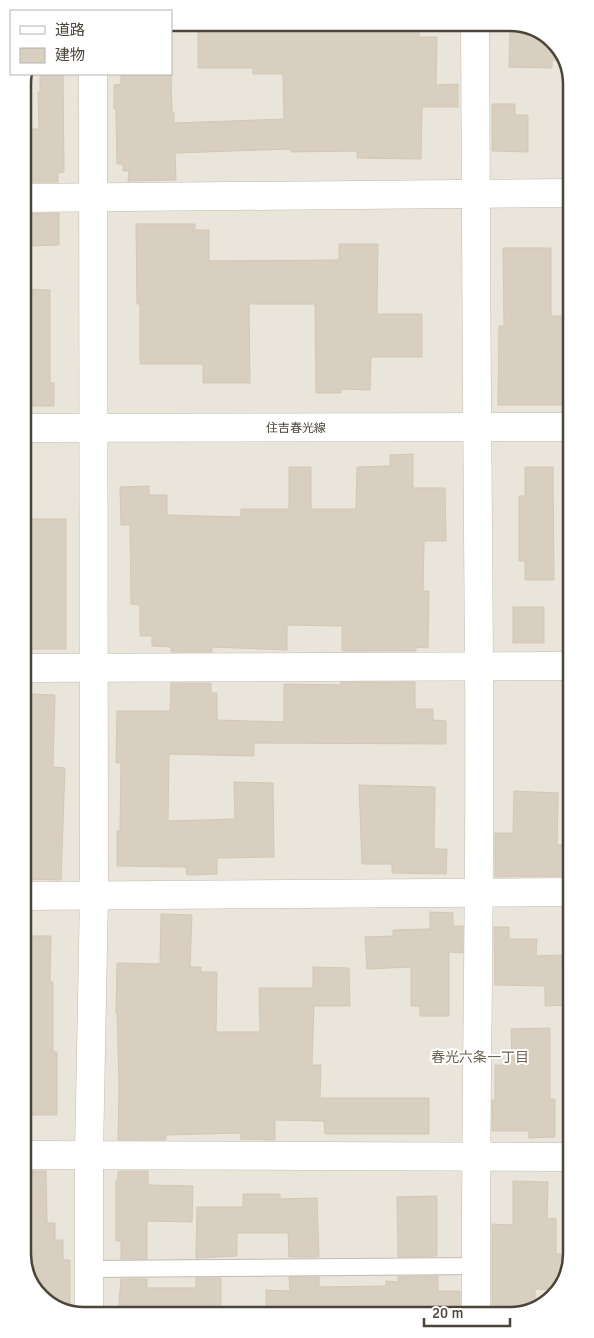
<svg xmlns="http://www.w3.org/2000/svg" width="594" height="1338" font-family="Signika,'Noto Sans JP',sans-serif">
  <style>
    .residential { fill: #eae5da }
    .building { fill: #d8cfc1; stroke: #d3c7b4 }
    .lines { fill: none; stroke-linecap: round; stroke-linejoin: round }
    .service-casing { stroke: #c2bbae; stroke-width: 18 }
    .minor-casing { stroke: #c2bbae; stroke-width: 29 }
    .tertiary-casing { stroke: #c2bbae; stroke-width: 29 }
    .service { stroke: #fff; stroke-width: 16 }
    .minor { stroke: #fff; stroke-width: 28 }
    .tertiary { stroke: #fff; stroke-width: 28 }
    .labels { text-anchor: middle; stroke-width: 4; stroke-linejoin: round; paint-order: stroke }
    .street-label { font-size: 12px; fill: #4b4439; stroke: #fff }
    .neighbourhood-label { font-size: 14px; fill: #6e6250; stroke: #fff }
    .rim { fill: none; stroke: #4b4439; stroke-width: 2.5 }
  </style>
  <rect width="100%" height="100%" fill="#f6f3ec"/>
  <!-- residential -->
  <path class="residential" d="M171,23H514L547,35L568,64L571,1254L561,1288L530,1312L80,1315L46,1303L26,1274L23,81L26,74H171Z"/>
  <!-- building -->
  <g class="building">
    <path d="M198,23H382V28H419V37H437L436,85L458,84V107H422L421,159L357,158V151L291,152V149L175,153L176,180L128,181L129,171H123V164H117L116,109H114V85L121,84V74H171L172,113H174V123L284,119L283,74H253V68H198Z"/>
    <path d="M510,28H529L547,35L566,61L552,60V68L509,67Z"/>
    <path d="M40,74H63L64,172L58,173V182H23V129H39L38,92H40Z"/>
    <path d="M492,104H515V115H528V152L492,151Z"/>
    <path d="M59,213V245L24,246V214Z"/>
    <path d="M136,224H195V230H209V261L339,260V244H378L377,314H422V357H371L370,390L341,389V393H316L315,304H249L250,383H203V364H140V304H137Z"/>
    <path d="M503,248H551V316H569V405H498L499,326H504Z"/>
    <path d="M23,289L50,290V383H54V406H24Z"/>
    <path d="M413,454V488H445L446,541H424L423,591H429L428,648L416,647V651H342V626L287,625V650L212,647V652H171V647L152,646V636H140V605L131,604L130,525H121L120,487L149,486V495H167V515L241,517V509H289V467H311V509H356L357,467L390,466V455Z"/>
    <path d="M525,467H553L554,580H525V561H519V496H525Z"/>
    <rect x="24" y="519" width="42" height="130"/>
    <rect x="513" y="607" width="31" height="36"/>
    <path d="M341,682H415V709H433V720L446,721V744L254,743V756L169,754L168,821L235,819L234,782L273,783L274,857L217,858V874L187,875L186,867L117,866V831H120L121,763H116L117,711H170L171,683H211V693H217V720L284,722V684L341,685Z"/>
    <path d="M31,694L55,695L53,767L65,768L61,880L25,879L24,699H31Z"/>
    <path d="M359,785L435,787L434,849H447L446,874L392,873V864H362Z"/>
    <path d="M514,791L558,793L557,845H570V876L495,877V833H513Z"/>
    <path d="M430,912L453,913V926H463V953L449,952V1016H420V1006H411V967L367,969L365,937L393,936V930L430,929Z"/>
    <path d="M161,914L192,915L190,967H201V972H217L216,1032H260L259,988H313V967L349,968L350,1006H314L312,1065H321L320,1098H429V1134H325L324,1121L275,1120V1140L240,1139L241,1133L166,1135V1140H118L119,1085L117,1013H116L117,963L160,964Z"/>
    <path d="M494,927H509V939H537L536,956L562,955V968H571V1005L545,1006V986L495,985Z"/>
    <path d="M25,936H51L50,982H53V1052H57V1115H25Z"/>
    <path d="M550,1028V1099H555V1137L529,1138V1131H492V1100H495V1065H506V1060H512L511,1029Z"/>
    <path d="M26,1171H46L47,1223H55V1240H63V1260H70V1312L46,1303L28,1277V1254H26Z"/>
    <path d="M118,1171H148V1185L193,1186L192,1222L147,1221V1259H121V1241H116V1180H118Z"/>
    <path d="M513,1181L548,1182L547,1219L556,1218V1254H565L564,1277L559,1290L535,1289V1308L530,1312H492V1224L513,1225Z"/>
    <path d="M243,1194H280V1199L317,1198L319,1257H289L288,1233H237V1256L196,1258L197,1207H243Z"/>
    <path d="M437,1196V1256L398,1257L397,1197Z"/>
    <path d="M438,1276V1291H460V1313L266,1314V1290L290,1291L289,1277H319V1287L386,1286V1281L398,1282V1277Z"/>
    <path d="M196,1278H221V1314L118,1315L121,1279H147V1288H196Z"/>
  </g>
  <g class="lines">
    <!-- service casing -->
    <g class="service-casing">
      <path id="service" d="M89,1269L476,1266"/>
    </g>
    <!-- minor casing -->
    <g class="minor-casing">
      <g id="minor">
        <path d="M475,23C475,237 478,450 479,664C481,880 475,1096 476,1313"/>
        <path d="M23,198L568,193"/>
        <path d="M24,668L570,666"/>
        <path d="M25,896L570,892"/>
        <path d="M26,1155L571,1157"/>
        <path d="M89,1315V1154L94,896L93,74"/>
      </g>
    </g>
    <!-- tertiary casing -->
    <g class="tertiary-casing">
      <path id="tertiary" d="M24,428L569,427"/>
    </g>
    <!-- service -->
    <use href="#service" class="service"/>
    <!-- minor -->
    <use href="#minor" class="minor"/>
    <!-- tertiary -->
    <use href="#tertiary" class="tertiary"/>
  </g>
  <g class="labels">
    <!-- street labels -->
    <g class="street-label">
      <text x="296" y="432">住吉春光線</text>
    </g>
    <!-- neighbourhood labels -->
    <g class="neighbourhood-label">
      <text x="480" y="1062">春光六条一丁目</text>
    </g>
  </g>
  <!-- crop -->
  <path d="M0 0H594V1338H0ZM84 31H510A53 53 0 0 1 563 84V1254A53 53 0 0 1 510 1307H84A53 53 0 0 1 31 1254V84A53 53 0 0 1 84 31Z" fill="#fff" fill-rule="evenodd"/>
  <path class="rim" d="M84 31H510A53 53 0 0 1 563 84V1254A53 53 0 0 1 510 1307H84A53 53 0 0 1 31 1254V84A53 53 0 0 1 84 31Z"/>
  <!-- legend -->
  <rect x="10" y="10" width="162" height="65" fill="#ffffff" stroke="#b7b4b0"/>
  <rect x="20" y="26" width="25" height="8" fill="#ffffff" stroke="#b7b4b0"/>
  <text x="55" y="35" font-size="15" fill="#4b4439">道路</text>
  <rect x="20" y="48" width="25" height="15" fill="#d8cfc1" stroke="#b7b4b0"/>
  <text x="55" y="60" font-size="15" fill="#4b4439">建物</text>
  <!-- scale -->
  <path d="M424 1318v8h86v-8" fill="none" stroke="#4b4439" stroke-width="2.5"/>
  <text x="432" y="1318" font-size="15" fill="#4b4439" stroke="#ffffff" stroke-width="4" paint-order="stroke">20 m</text>
</svg>
